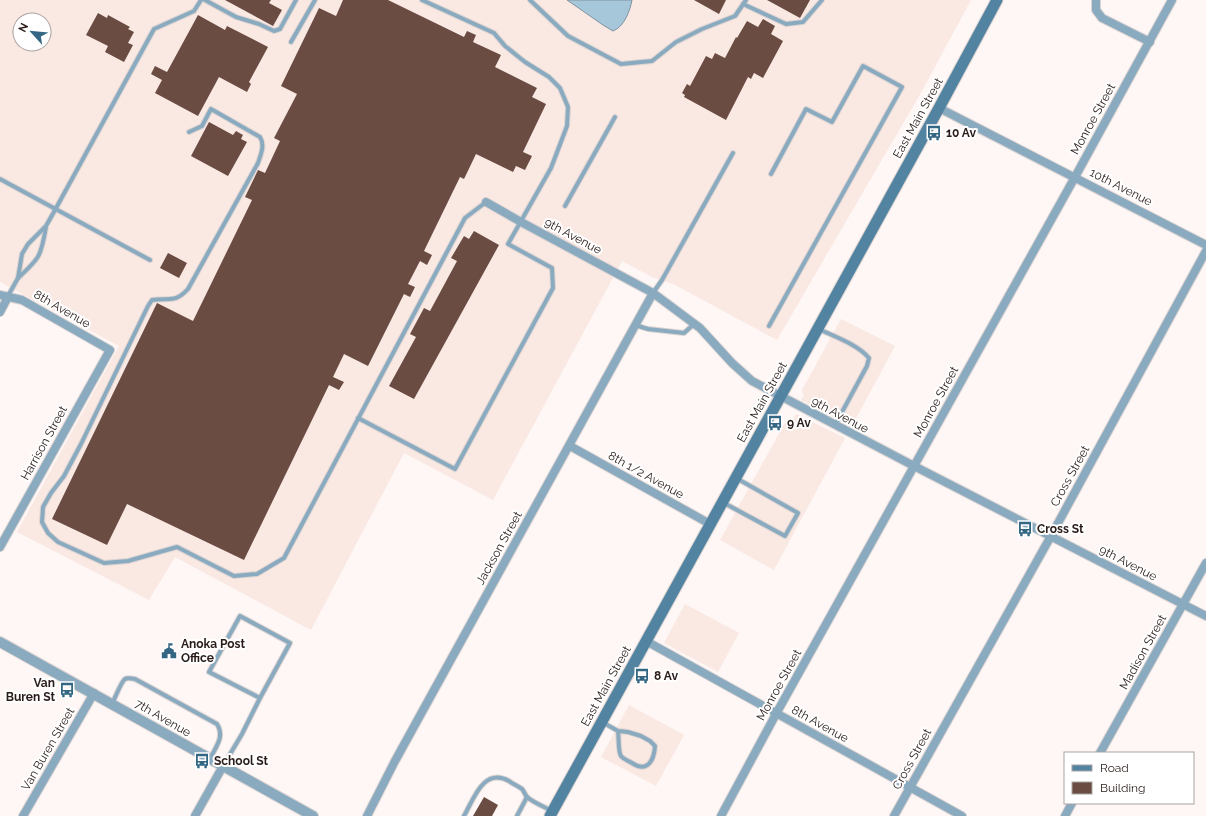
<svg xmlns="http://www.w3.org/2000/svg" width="1206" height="816" font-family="Raleway,sans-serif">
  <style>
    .built { fill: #fae8e3; fill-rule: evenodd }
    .water { fill: #a6c6da; stroke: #8093a0 }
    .building { fill: #6a4c43 }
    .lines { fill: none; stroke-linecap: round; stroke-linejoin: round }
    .service-casing { stroke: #dcd4d2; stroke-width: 6 }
    .minor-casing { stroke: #dcd4d2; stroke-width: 10 }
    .tertiary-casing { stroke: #dcd4d2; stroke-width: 12 }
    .secondary-casing { stroke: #dcd4d2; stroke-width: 13 }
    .service { stroke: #8aaabf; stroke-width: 4 }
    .minor { stroke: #8aaabf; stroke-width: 8 }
    .tertiary { stroke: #8aaabf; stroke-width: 10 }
    .secondary { stroke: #5284a2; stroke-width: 11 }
    .labels { text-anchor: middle; stroke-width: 4; stroke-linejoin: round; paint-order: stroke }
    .street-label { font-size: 12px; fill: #291c19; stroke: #fff }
    .poi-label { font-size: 12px; font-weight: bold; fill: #291c19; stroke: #fff; text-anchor: start }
  </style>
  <rect width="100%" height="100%" fill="#fef7f5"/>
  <!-- built -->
  <g class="built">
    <path d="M0,0H971L922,91L777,340L675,285L652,277L622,261L493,500L404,453L311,630L175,557L149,600L17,532L119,346L0,282ZM20,20H44V44H20Z"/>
    <path d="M841,319L895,346L852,426L801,400L804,396L802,390Z"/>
    <path d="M796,414L845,438L774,570L720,540L786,421L793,419Z"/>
    <path d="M685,604L739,633L718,672L664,643Z"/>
    <path d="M629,705L684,735L656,786L601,757Z"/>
  </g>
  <!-- water -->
  <path class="water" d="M567,0H632C630,11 624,27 613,31L603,25Z"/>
  <!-- building -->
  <g class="building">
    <path d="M225,0H271L269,3L282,10L273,26Z"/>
    <path d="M343,0H388L464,37L467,31L476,35L473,42L501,55L495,67L537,88L532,97L546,104L523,152L532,156L525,170L516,166L513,172L476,154L464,179L460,177L424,251L432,255L427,265L420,261L408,284L415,287L410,297L404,294L368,366L344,354L333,377L344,382L339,390L329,385L244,560L127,504L107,545L52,519L157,303L193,321L252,200L245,197L258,170L265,173L280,141L274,138L297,94L281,86L319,8L336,16Z"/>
    <path d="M694,0H726L719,14Z"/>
    <path d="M767,0H810L800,18Z"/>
    <path d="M98,13L107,18L108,15L130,27L128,29L134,32L128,43L133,45L124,62L105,52L108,46L86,35Z"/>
    <path d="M198,15L225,30L227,26L268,47L249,82L251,84L247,92L219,77L198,116L155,93L162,80L151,74L155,66L167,72Z"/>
    <path d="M763,19L775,26L771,34L783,41L763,78L754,73L751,79L748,77L726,120L684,97L685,95L682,93L687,84L690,86L706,56L712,59L715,53L725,58L736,37L737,38L747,21L758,27Z"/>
    <path d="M209,122L233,135L236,131L243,135L241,139L247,142L228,176L191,156Z"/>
    <path d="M474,231L499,245L414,399L389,386L416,337L410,334L424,308L430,311L457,261L451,258L464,236L469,239Z"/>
    <path d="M168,253L187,263L179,278L160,268Z"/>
    <path d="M484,797L498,805L492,816H473Z"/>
  </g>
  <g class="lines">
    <!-- service casing -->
    <g class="service-casing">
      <g id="service">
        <path d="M205,0L236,17L259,24L274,31L280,29L296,0"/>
        <path d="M530,0L568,36L621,64L652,61L676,42L702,29L735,16L746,0"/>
        <path d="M743,4L786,24L803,22L822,0"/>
        <path d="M291,42L315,0"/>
        <path d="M189,132L202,126L211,109L260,137C265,145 261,154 258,163L188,289C174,304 170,297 152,300L148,306L81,444L64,476L51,493L43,507L42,522L48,533L58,542L104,563L128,561L177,547L234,576L257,574L284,558L465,218L486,202"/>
        <path d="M0,179L150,260"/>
        <path d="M565,206L615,117"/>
        <path d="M18,278C40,258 41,256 46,227"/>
        <path d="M653,293L662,280L733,153"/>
        <path d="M8,296L18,278L22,254L28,244L46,226L55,210L154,29L194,11L201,0"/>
        <path d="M635,325L648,329L684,333L694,324"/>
        <path d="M769,326L902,87L863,66L832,122L806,109L771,174"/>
        <path d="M819,329C835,337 857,344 869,358L867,366L835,425"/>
        <path d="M358,418L455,469L553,288L552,268L508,244L551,168L567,126L568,107L560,88L549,77L525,62L505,46L494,33L422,0"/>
        <path d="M724,503L785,536L798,513L736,478"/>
        <path d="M112,704C115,698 121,682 125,679C128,677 132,679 135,679L217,724C225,737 216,746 210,759"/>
        <path d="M602,722L618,731L628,732L641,736L650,741L655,746C654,761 647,773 632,763C629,761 623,759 621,756C618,752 619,738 618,731"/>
        <path d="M223,766L242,734L260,698L209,672L240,616L290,643L260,698"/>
        <path d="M464,816C474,798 484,767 509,781C513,784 518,786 522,789C524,791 525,795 527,797C534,803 545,807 552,811"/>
        <path d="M517,816L527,797"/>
      </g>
    </g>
    <!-- minor casing -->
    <g class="minor-casing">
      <g id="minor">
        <path d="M1096,0V10L1102,18L1150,42"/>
        <path d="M939,108L1206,245"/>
        <path d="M486,202L521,222L653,293L700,328L732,363L752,381L914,466L1206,616"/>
        <path d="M0,295L22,300L110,350L0,547"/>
        <path d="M0,312L8,297"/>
        <path d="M570,446L710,524"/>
        <path d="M646,641L962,816"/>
        <path d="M1100,753L1206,563"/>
        <path d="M23,816L94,693"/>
        <path d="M195,816L223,766"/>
        <path d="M367,816L395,761L653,293"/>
        <path d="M721,816L776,714L1075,177L1172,0"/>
        <path d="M894,816L1051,536L1206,251"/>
        <path d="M1065,816L1072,803"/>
      </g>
    </g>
    <!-- tertiary casing -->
    <g class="tertiary-casing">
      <path id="tertiary" d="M0,642L313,816"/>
    </g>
    <!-- secondary casing -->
    <g class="secondary-casing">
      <path id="secondary" d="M550,816L939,108L997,0"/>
    </g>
    <!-- service -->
    <use href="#service" class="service"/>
    <!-- minor -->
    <use href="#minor" class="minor"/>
    <!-- tertiary -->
    <use href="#tertiary" class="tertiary"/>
    <!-- secondary -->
    <use href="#secondary" class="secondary"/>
  </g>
  <!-- icons -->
  <defs>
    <g id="bus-bare" transform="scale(1.2)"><path d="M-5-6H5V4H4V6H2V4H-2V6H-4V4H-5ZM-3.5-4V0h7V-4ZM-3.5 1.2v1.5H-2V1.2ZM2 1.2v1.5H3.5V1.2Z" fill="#346784" stroke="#fff" stroke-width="2.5" paint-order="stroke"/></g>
    <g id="civic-bare" transform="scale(1.2)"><path d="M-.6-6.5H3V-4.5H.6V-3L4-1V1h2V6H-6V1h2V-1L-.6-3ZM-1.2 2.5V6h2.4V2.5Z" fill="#346784" stroke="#fff" stroke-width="2.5" paint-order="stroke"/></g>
  </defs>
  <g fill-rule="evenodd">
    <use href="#bus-bare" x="934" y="133"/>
    <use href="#bus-bare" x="775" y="423"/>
    <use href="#bus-bare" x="1025" y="529"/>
    <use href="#civic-bare" x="169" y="651"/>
    <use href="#bus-bare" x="642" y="676"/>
    <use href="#bus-bare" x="67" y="690"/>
    <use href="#bus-bare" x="202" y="761"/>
  </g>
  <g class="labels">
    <!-- street labels -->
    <g class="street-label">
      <text transform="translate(918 118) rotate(-61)" y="4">East Main Street</text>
      <text transform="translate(1093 119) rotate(-61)" y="4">Monroe Street</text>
      <text transform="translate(1121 187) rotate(27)" y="4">10th Avenue</text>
      <text transform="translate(573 236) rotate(28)" y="4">9th Avenue</text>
      <text transform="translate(62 309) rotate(30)" y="4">8th Avenue</text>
      <text transform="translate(762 402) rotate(-61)" y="4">East Main Street</text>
      <text transform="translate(936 402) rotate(-61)" y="4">Monroe Street</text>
      <text transform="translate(840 415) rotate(28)" y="4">9th Avenue</text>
      <text transform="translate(44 443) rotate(-61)" y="4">Harrison Street</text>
      <text transform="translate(646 475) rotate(29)" y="4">8th 1/2 Avenue</text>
      <text transform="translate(1070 476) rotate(-61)" y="4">Cross Street</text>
      <text transform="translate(499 548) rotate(-61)" y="4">Jackson Street</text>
      <text transform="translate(1128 563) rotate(27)" y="4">9th Avenue</text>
      <text transform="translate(1143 652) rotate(-61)" y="4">Madison Street</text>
      <text transform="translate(779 685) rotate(-61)" y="4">Monroe Street</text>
      <text transform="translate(606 686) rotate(-61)" y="4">East Main Street</text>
      <text transform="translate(163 718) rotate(30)" y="4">7th Avenue</text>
      <text transform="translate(820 724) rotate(29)" y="4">8th Avenue</text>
      <text transform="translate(48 749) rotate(-60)" y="4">Van Buren Street</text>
      <text transform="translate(912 759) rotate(-61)" y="4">Cross Street</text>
    </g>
    <!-- poi labels -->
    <g class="poi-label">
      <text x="946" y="137">10 Av</text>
      <text x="787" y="427">9 Av</text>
      <text x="1037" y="533">Cross St</text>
      <text x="181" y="648">Anoka Post<tspan x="181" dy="14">Office</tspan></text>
      <text x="654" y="680">8 Av</text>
      <text x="55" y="687" text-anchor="end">Van<tspan x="55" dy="14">Buren St</tspan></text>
      <text x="214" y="765">School St</text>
    </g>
  </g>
  <!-- legend -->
  <rect x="1064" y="752" width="130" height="52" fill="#ffffff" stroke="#a9a4a3"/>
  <rect x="1072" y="765" width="20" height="6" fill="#5284a2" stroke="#a9a4a3"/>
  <text x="1100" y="772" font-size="12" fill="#291c19">Road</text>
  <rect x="1072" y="782" width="20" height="12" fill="#6a4c43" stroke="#a9a4a3"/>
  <text x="1100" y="792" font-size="12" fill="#291c19">Building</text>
  <!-- north arrow -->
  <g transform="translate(32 32) rotate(297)"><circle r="19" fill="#ffffff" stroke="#a9a4a3"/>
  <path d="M0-3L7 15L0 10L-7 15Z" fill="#346784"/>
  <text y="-6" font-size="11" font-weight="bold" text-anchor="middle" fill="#291c19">N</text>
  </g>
</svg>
